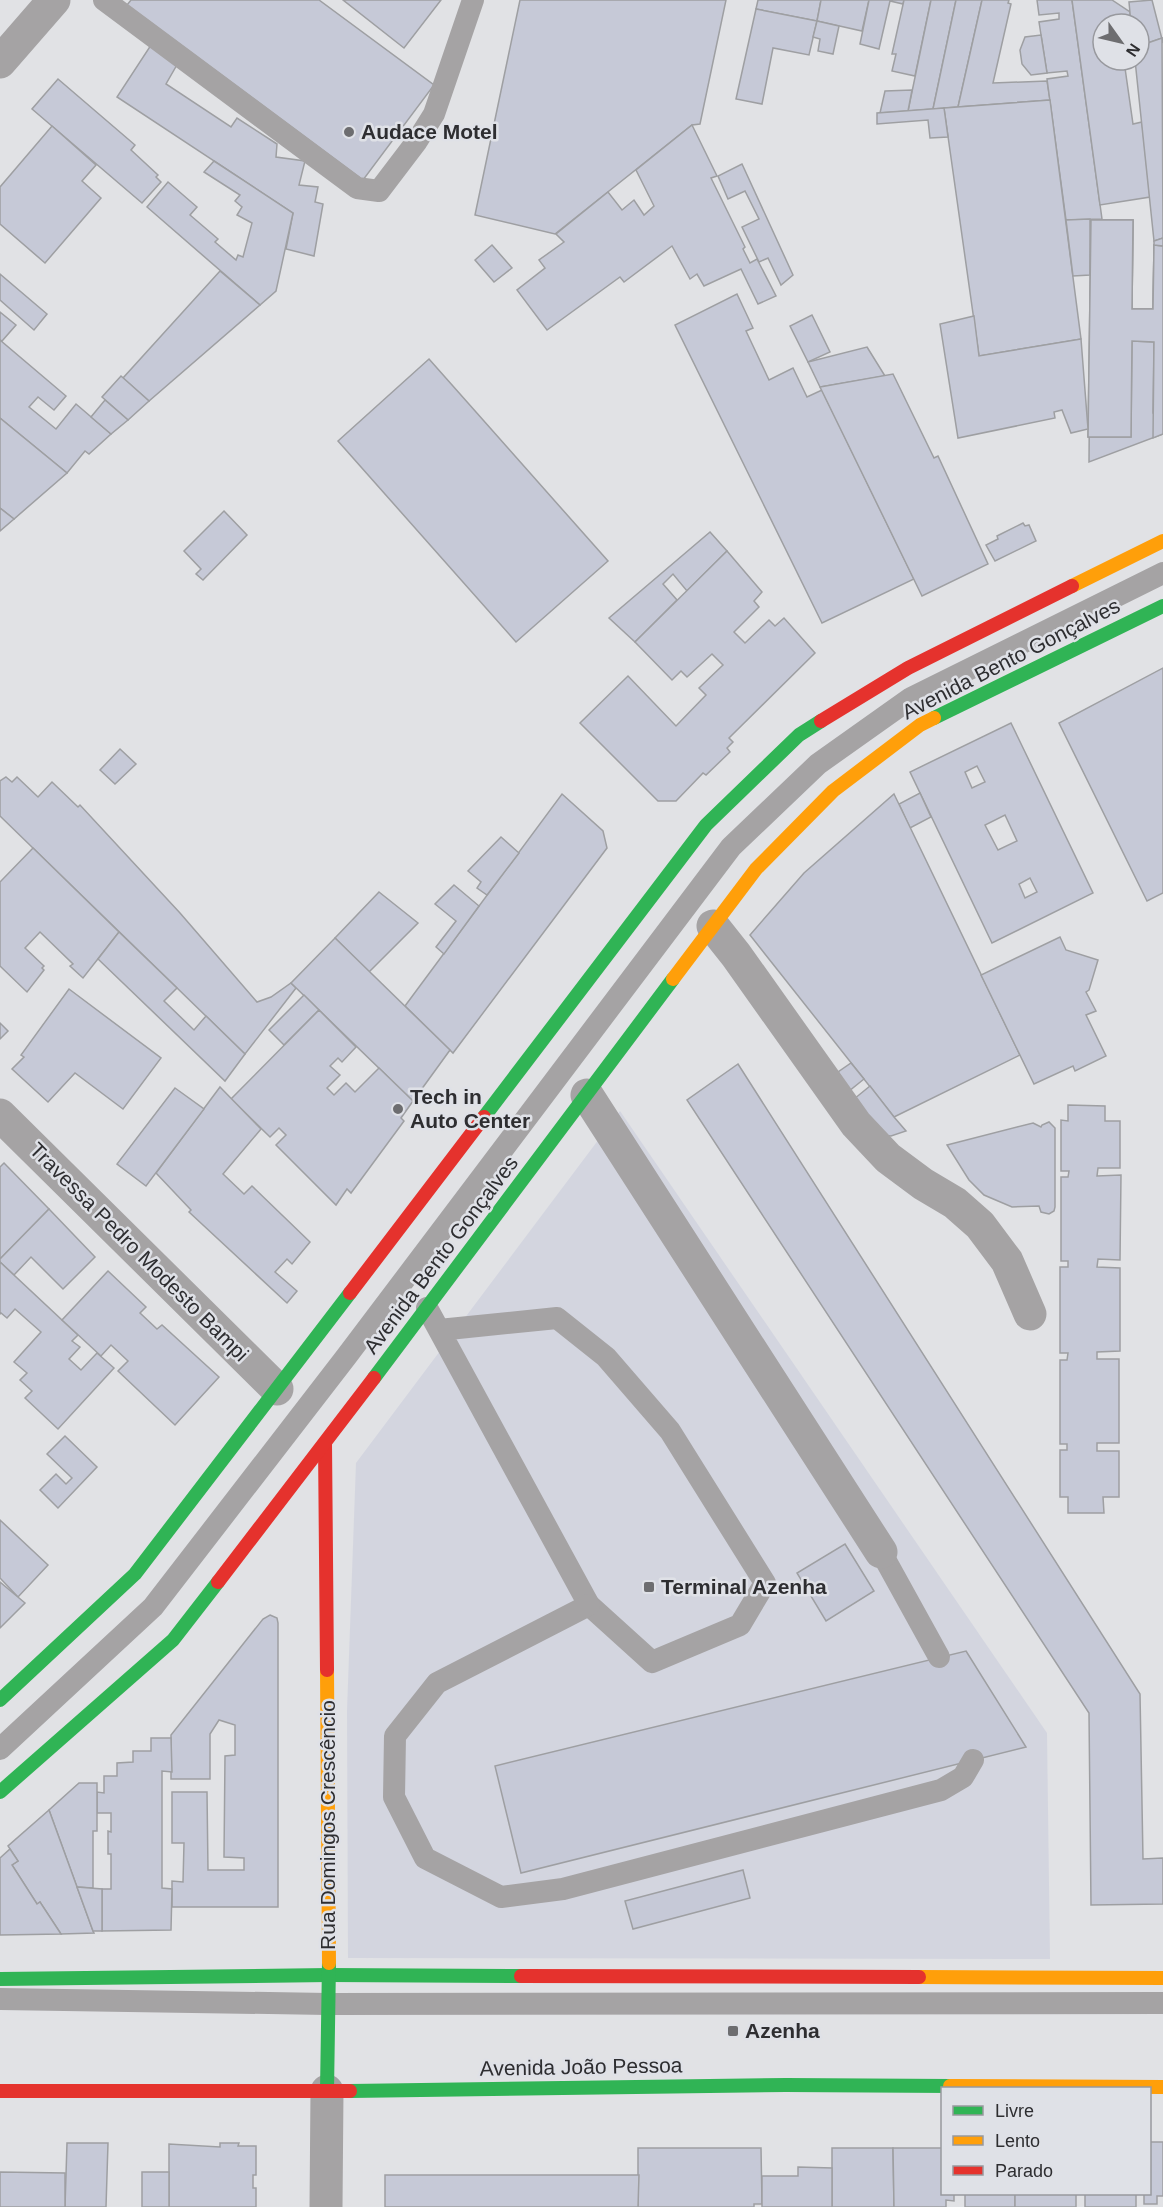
<svg xmlns="http://www.w3.org/2000/svg" width="1163" height="2207" font-family="Helvetica,sans-serif">
  <style>
    .built { fill: #d3d5df }
    .building { fill: #c6c9d7; stroke: #9e9fa2; stroke-width: 1.5; fill-rule: evenodd }
    .lines { fill: none; stroke-linecap: round; stroke-linejoin: round }
    .lane { stroke: #a5a3a4; stroke-width: 22 }
    .street { stroke: #a5a3a4; stroke-width: 33 }
    .fast { stroke: #30b455; stroke-width: 14 }
    .slow { stroke: #ff9f0a; stroke-width: 14 }
    .jam { stroke: #e5322d; stroke-width: 14 }
    .poi-dot { fill: #6d6d70; stroke: #dfe1e7; stroke-width: 2 }
    .labels { text-anchor: middle; stroke-width: 5; stroke-linejoin: round; paint-order: stroke }
    .poi-label { font-size: 21px; font-weight: bold; fill: #2e2e31; stroke: #dfe1e7; text-anchor: start }
    .street-label { font-size: 21px; fill: #2e2e31; stroke: #dfe1e7 }
  </style>
  <rect width="100%" height="100%" fill="#e1e2e5"/>
  <!-- built -->
  <path class="built" d="M620,1111L1047,1733L1050,1959L348,1958L347,1711L356,1463Z"/>
  <!-- building -->
  <g class="building">
    <path d="M131,0H319L434,85L363,180L127,5Z"/>
    <path d="M343,0H441L404,48Z"/>
    <path d="M520,0H726L700,124L692,125L555,234L475,215Z"/>
    <path d="M758,0H821L817,21L756,9Z"/>
    <path d="M821,0H869L862,31L817,21Z"/>
    <path d="M869,0H904L903,4L890,1L879,49L860,44Z"/>
    <path d="M904,0H931L915,76L892,71L896,54H892Z"/>
    <path d="M931,0H956L933,109L908,111Z"/>
    <path d="M956,0H982L958,107L933,109Z"/>
    <path d="M982,0H1009L1008,3L1011,4L993,83L1047,81L1050,100L958,107Z"/>
    <path d="M1037,0H1072L1102,219L1066,220L1047,79L1068,76L1067,71L1047,73L1039,22L1059,19V13L1039,15Z"/>
    <path d="M1072,0H1112L1130,12L1131,24H1103V60H1133L1124,61L1133,124L1142,122L1150,197L1100,205Z"/>
    <path d="M1152,0L1163,43L1162,38L1139,46V24H1131L1129,2Z"/>
    <path d="M756,9L817,21L809,55L773,48L762,104L736,99Z"/>
    <path d="M817,21L839,26L833,54L818,51L820,39L813,37Z"/>
    <path d="M1041,35L1047,73L1031,75L1022,64L1020,50L1025,37Z"/>
    <path d="M1162,38L1163,238L1154,241L1135,60H1139V46Z"/>
    <path d="M151,45L178,63L166,84L231,127L237,118L277,144L276,157L305,161L299,185L318,187L315,202L323,204L314,256L286,249L293,213L117,97Z"/>
    <path d="M58,79L135,145L131,150L158,175L156,177L161,182L142,203L32,109Z"/>
    <path d="M912,90L908,111L880,113L885,91Z"/>
    <path d="M1050,100L1081,339L979,356L944,108Z"/>
    <path d="M944,108L948,137L930,138L928,120L877,124V113Z"/>
    <path d="M692,125L717,176L711,178L745,247L743,249L750,263L757,259L776,296L758,304L741,269L704,286L697,274L690,279L672,246L624,282L620,277L547,330L517,290L545,268L539,260L564,242L556,234L608,192L622,210L634,200L644,215L654,206L636,170Z"/>
    <path d="M52,126L96,165L82,181L101,198L45,263L0,224V187Z"/>
    <path d="M214,161L293,213L276,291L260,305L147,207L168,182L197,207L190,215L218,239L215,242L236,260L238,255L243,257L252,223L237,215L242,207L235,201L240,195L204,172Z"/>
    <path d="M742,164L793,275L781,285L768,258L759,262L742,227L759,219L745,191L728,199L718,176Z"/>
    <path d="M1090,219V275L1073,276L1066,220Z"/>
    <path d="M1091,220H1133L1132,309H1153L1154,245L1163,246V434L1089,462Z"/>
    <path d="M1091,220H1133L1132,309H1153L1154,245L1163,246V413H1153L1154,342L1132,341L1131,437H1088Z"/>
    <path d="M1091,220H1133L1132,309H1153L1154,245L1163,246V434L1153,438L1154,342L1132,341L1131,437H1088Z"/>
    <path d="M1163,238V246L1154,245V241Z"/>
    <path d="M492,245L512,268L494,282L475,260Z"/>
    <path d="M220,271L260,305L149,401L123,378Z"/>
    <path d="M0,274L47,314L34,330L0,300Z"/>
    <path d="M737,294L753,328L746,331L769,380L793,368L807,397L822,390L914,579L822,623L675,325Z"/>
    <path d="M0,312L16,325L2,341L0,340Z"/>
    <path d="M812,315L830,352L808,362L790,326Z"/>
    <path d="M974,316L979,356L1081,339L1088,429L1071,433L1062,410L1054,412L1055,418L958,438L940,324Z"/>
    <path d="M0,340L66,396L54,410L38,397L29,407L56,429L76,404L111,434L89,454L85,451L67,473L0,418Z"/>
    <path d="M867,347L885,376L820,387L808,362Z"/>
    <path d="M429,359L608,561L516,642L338,441Z"/>
    <path d="M893,374L934,458L938,456L988,564L922,596L820,387Z"/>
    <path d="M121,376L149,401L128,420L102,397Z"/>
    <path d="M105,400L128,420L111,434L91,417Z"/>
    <path d="M0,418L67,473L14,519L0,508Z"/>
    <path d="M0,508L14,519L0,531Z"/>
    <path d="M224,511L247,535L203,580L196,574L201,569L184,551Z"/>
    <path d="M1023,523L1025,526L1029,525L1036,541L995,561L986,545L998,539L997,536Z"/>
    <path d="M710,532L727,551L687,591L673,574L663,584L677,600L635,642L609,618Z"/>
    <path d="M727,551L762,592L754,601L759,607L734,632L745,643L769,620L775,626L784,618L815,653L729,738L733,742L727,748L730,752L706,775L703,773L676,801H658L580,723L628,676L676,726L706,695L699,688L723,665L712,654L687,677L681,671L672,680L635,642Z"/>
    <path d="M1163,668V893L1147,901L1059,723Z"/>
    <path d="M1011,723L1093,893L992,943L910,772ZM977,766L985,782L972,788L965,772ZM1005,815L1017,841L998,850L985,825ZM1030,878L1037,892L1025,898L1019,884Z"/>
    <path d="M120,749L136,764L115,784L100,770Z"/>
    <path d="M6,777L12,782L17,777L38,797L52,782L78,807L80,805L180,913L257,1002L271,997L291,983L296,988L245,1054L0,816V781Z"/>
    <path d="M920,793L931,817L910,828L899,804Z"/>
    <path d="M562,794L603,831L607,848L453,1053L405,1006Z"/>
    <path d="M894,794L1020,1055L894,1117L750,935L804,873Z"/>
    <path d="M501,837L519,853L487,895L477,888L481,882L468,871Z"/>
    <path d="M33,848L119,932L83,978L70,966L73,964L40,932L25,948L44,966L42,968L44,970L27,992L0,966V882Z"/>
    <path d="M454,885L479,906L444,954L436,947L456,921L435,904Z"/>
    <path d="M379,892L418,923L369,972L335,938Z"/>
    <path d="M119,932L177,988L164,1001L194,1030L206,1016L245,1054L225,1081L98,959Z"/>
    <path d="M1060,937L1066,950L1098,960L1089,990L1086,992L1096,1011L1086,1015L1106,1056L1075,1071L1073,1066L1034,1084L981,975Z"/>
    <path d="M335,938L450,1050L413,1101L291,983Z"/>
    <path d="M69,989L161,1058L123,1109L75,1073L48,1102L12,1069L24,1057L21,1055Z"/>
    <path d="M304,995L319,1010L284,1045L269,1030Z"/>
    <path d="M319,1010L356,1047L342,1062L338,1058L330,1066L340,1075L327,1088L334,1095L346,1083L355,1092L379,1068L413,1101L401,1118L404,1121L351,1193L347,1189L336,1205L276,1145L286,1135L279,1128L270,1137L231,1099Z"/>
    <path d="M0,1023L8,1031L0,1039Z"/>
    <path d="M851,1063L864,1079L849,1091L838,1072Z"/>
    <path d="M738,1064L1140,1694L1143,1859L1163,1858V1904L1091,1905L1089,1713L687,1100Z"/>
    <path d="M870,1086L894,1117L906,1131L891,1136L882,1135L854,1099Z"/>
    <path d="M220,1087L261,1129L223,1174L244,1194L252,1186L310,1242L292,1264L287,1259L275,1272L297,1291L287,1303L189,1212L191,1210L156,1173Z"/>
    <path d="M175,1088L204,1109L146,1186L117,1164Z"/>
    <path d="M1068,1105L1105,1106V1121H1120V1168H1098L1097,1176L1121,1175L1120,1260L1098,1259L1097,1267L1120,1268V1351L1097,1352V1359H1119V1443H1097V1451H1119V1497H1103L1104,1513H1068V1497H1060V1450H1067V1444H1060V1360H1067L1068,1353H1060V1267H1068V1261H1061V1177H1068L1069,1171H1061V1120L1068,1121Z"/>
    <path d="M1033,1123L1041,1127L1042,1125L1049,1122L1055,1128V1207L1054,1211L1049,1214L1041,1212L1039,1206L1012,1207L984,1195L969,1180L947,1145Z"/>
    <path d="M4,1163L49,1209L0,1259V1167Z"/>
    <path d="M49,1209L95,1257L63,1289L31,1257L14,1275L0,1262V1259Z"/>
    <path d="M0,1262L78,1335L72,1341L80,1347L69,1359L81,1370L97,1353L114,1368L58,1429L25,1398L32,1391L20,1380L27,1373L14,1362L41,1332L15,1309L7,1318L1,1313L0,1314Z"/>
    <path d="M108,1271L146,1307L140,1313L157,1329L162,1325L219,1377L175,1425L118,1371L128,1361L111,1345L101,1356L62,1320Z"/>
    <path d="M65,1436L97,1467L58,1508L40,1490L56,1474L66,1484L72,1478L47,1454Z"/>
    <path d="M0,1520L48,1565L18,1597L0,1578Z"/>
    <path d="M845,1544L874,1591L826,1621L797,1573Z"/>
    <path d="M0,1582L25,1603L0,1628Z"/>
    <path d="M270,1615L277,1618L278,1623V1907H172V1881L183,1882L184,1843H172V1792H207L208,1870H244V1858L224,1857L225,1756L235,1755V1725L219,1720L210,1734V1779H171V1735L263,1619Z"/>
    <path d="M966,1651L1026,1747L521,1873L495,1766Z"/>
    <path d="M151,1738H171L172,1772L162,1771V1888L172,1889L171,1930L102,1931V1889H111V1854H108V1831L111,1832V1813H97V1792L104,1793V1776H117V1763L133,1762V1751H151Z"/>
    <path d="M79,1783H97V1831H93V1888L77,1887L49,1810Z"/>
    <path d="M49,1810L93,1931L94,1933L61,1934L40,1902L37,1904L12,1865L18,1861L8,1846Z"/>
    <path d="M10,1849L18,1861L12,1865L37,1904L40,1902L61,1934L0,1935V1858Z"/>
    <path d="M743,1870L750,1898L633,1929L625,1901Z"/>
    <path d="M77,1887L102,1889V1931H93Z"/>
    <path d="M1150,2142H1163V2196H1157V2204H1144V2194H1150Z"/>
    <path d="M67,2143H108L106,2207H65Z"/>
    <path d="M220,2143H239L238,2146H256V2175H253V2188H256V2207H169V2144L220,2147Z"/>
    <path d="M638,2148H761L762,2204H754V2207H638Z"/>
    <path d="M832,2148H893L894,2207H832Z"/>
    <path d="M893,2148H942V2194H954V2201L946,2200V2207H894Z"/>
    <path d="M798,2167L832,2168V2207H762V2176H798Z"/>
    <path d="M0,2172L65,2173V2207H0Z"/>
    <rect x="142" y="2172" width="27" height="35"/>
    <path d="M385,2175H639L638,2207H385Z"/>
    <rect x="965" y="2194" width="50" height="13"/>
    <rect x="1015" y="2194" width="61" height="13"/>
    <rect x="1085" y="2194" width="51" height="13"/>
  </g>
  <g class="lines">
    <!-- lane -->
    <g class="lane">
      <path d="M104,0L357,188L379,191L417,141L434,114L473,0"/>
      <path d="M427,1308L589,1605L652,1662L740,1625L765,1583L670,1431L606,1357L557,1318L439,1330"/>
      <path d="M881,1552L939,1657"/>
      <path d="M589,1605L437,1683L395,1736L394,1797L425,1858L501,1897L563,1889L941,1790L963,1777L973,1760"/>
      <path d="M0,1749L153,1607L346,1357L731,847L818,764L911,698L1163,573"/>
      <path d="M0,1999L328,2004L1163,2003"/>
    </g>
    <!-- street -->
    <g class="street">
      <path d="M0,62L54,0"/>
      <path d="M713,926L736,955L856,1124L888,1158L923,1184L955,1203L980,1225L1007,1261L1030,1314"/>
      <path d="M587,1095L881,1552"/>
      <path d="M0,1115L277,1389"/>
      <path d="M326,2207L327,2091"/>
    </g>
    <!-- fast -->
    <g class="fast">
      <path d="M934,718L1163,606"/>
      <path d="M484,1117L706,825L799,735L821,721"/>
      <path d="M374,1378L673,979"/>
      <path d="M0,1700L135,1574L350,1293"/>
      <path d="M0,1792L173,1640L218,1582"/>
      <path d="M0,1979L329,1975L521,1976"/>
      <path d="M327,2091L329,1963"/>
      <path d="M350,2091L786,2085L950,2086"/>
    </g>
    <!-- slow -->
    <g class="slow">
      <path d="M1072,586L1163,541"/>
      <path d="M673,979L756,869L833,791L920,725L934,718"/>
      <path d="M327,1670L329,1963"/>
      <path d="M919,1977L1163,1978"/>
      <path d="M950,2086L1163,2087"/>
    </g>
    <!-- jam -->
    <g class="jam">
      <path d="M821,721L908,668L1072,586"/>
      <path d="M350,1293L484,1117"/>
      <path d="M325,1443L327,1670"/>
      <path d="M218,1582L374,1378"/>
      <path d="M521,1976L919,1977"/>
      <path d="M0,2091H350"/>
    </g>
  </g>
  <!-- markers -->
  <g class="poi-dot">
    <circle cx="349" cy="132" r="6"/>
    <circle cx="398" cy="1109" r="6"/>
    <rect x="643" y="1581" width="12" height="12" rx="3"/>
    <rect x="727" y="2025" width="12" height="12" rx="3"/>
  </g>
  <g class="labels">
    <!-- poi labels -->
    <g class="poi-label">
      <text x="361" y="139">Audace Motel</text>
      <text x="410" y="1104">Tech in<tspan x="410" dy="24">Auto Center</tspan></text>
      <text x="661" y="1594">Terminal Azenha</text>
      <text x="745" y="2038">Azenha</text>
    </g>
    <!-- street labels -->
    <g class="street-label">
      <text transform="translate(1011 659) rotate(-27)" y="7">Avenida Bento Gonçalves</text>
      <text transform="translate(139 1252) rotate(45)" y="7">Travessa Pedro Modesto Bampi</text>
      <text transform="translate(441 1255) rotate(-53)" y="7">Avenida Bento Gonçalves</text>
      <text transform="translate(328 1825) rotate(-90)" y="7">Rua Domingos Crescêncio</text>
      <text transform="translate(581 2067) rotate(-1)" y="7">Avenida João Pessoa</text>
    </g>
  </g>
  <!-- legend -->
  <rect x="941" y="2087" width="210" height="108" fill="#dfe1e7" stroke="#98999e" stroke-width="1.5"/>
  <rect x="953" y="2106" width="30" height="9" fill="#30b455" stroke="#98999e" stroke-width="1.5"/>
  <text x="995" y="2117" font-size="18" fill="#2e2e31">Livre</text>
  <rect x="953" y="2136" width="30" height="9" fill="#ff9f0a" stroke="#98999e" stroke-width="1.5"/>
  <text x="995" y="2147" font-size="18" fill="#2e2e31">Lento</text>
  <rect x="953" y="2166" width="30" height="9" fill="#e5322d" stroke="#98999e" stroke-width="1.5"/>
  <text x="995" y="2177" font-size="18" fill="#2e2e31">Parado</text>
  <!-- north arrow -->
  <g transform="translate(1121 42) rotate(124)"><circle r="28" fill="#dfe1e7" stroke="#98999e" stroke-width="1.5"/>
  <path d="M0-4.5L10 22L0 15L-10 22Z" fill="#6d6d70"/>
  <text y="-9" font-size="16" font-weight="bold" text-anchor="middle" fill="#2e2e31">N</text>
  </g>
</svg>
